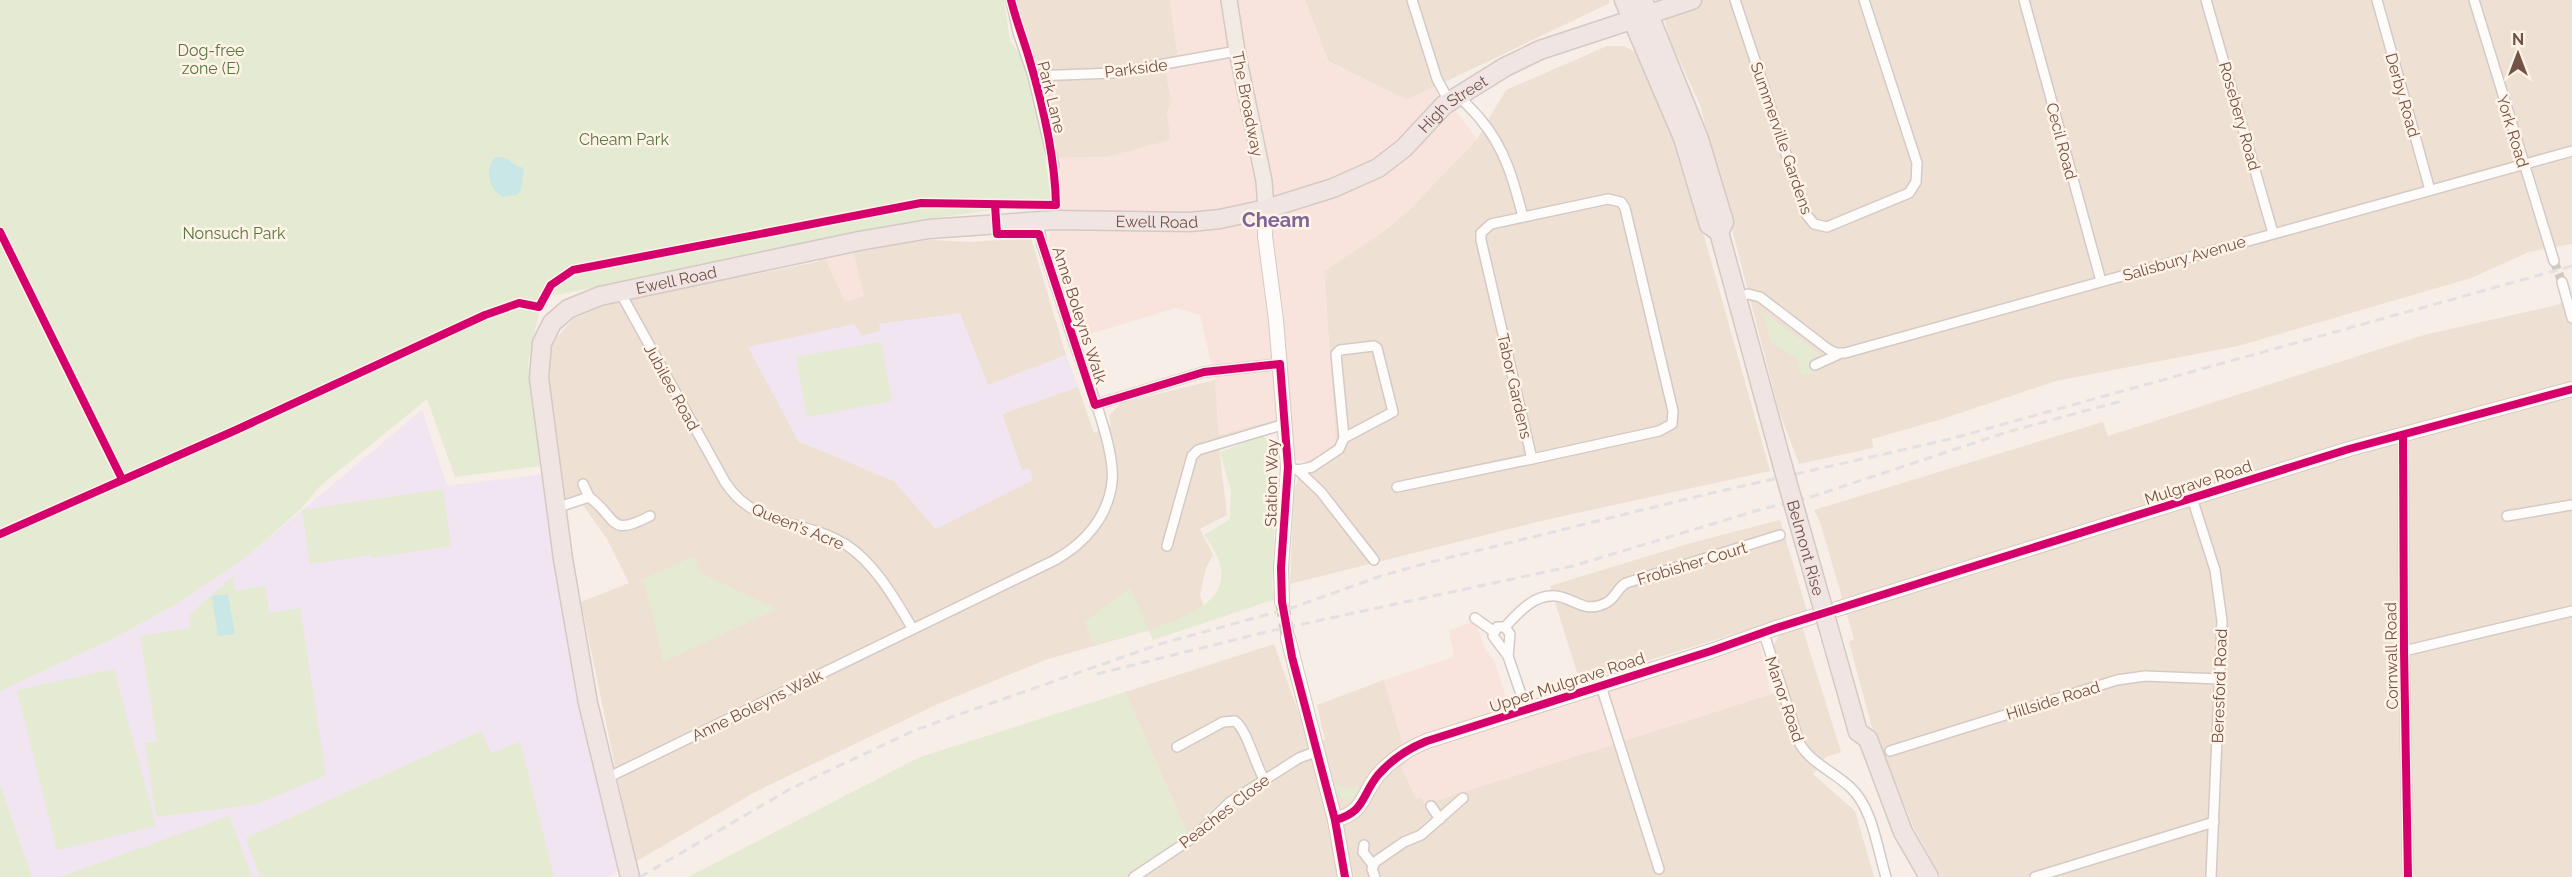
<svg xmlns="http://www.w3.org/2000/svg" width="2572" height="877" font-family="Raleway,sans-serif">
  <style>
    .residential { fill: #efe0d4 }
    .commercial { fill: #f9e4dd }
    .education { fill: #f0e5f0 }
    .green { fill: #e4ebd2 }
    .water { fill: #c9e7e6 }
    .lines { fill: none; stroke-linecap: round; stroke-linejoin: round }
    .street-tunnel { stroke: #d5c7bf; stroke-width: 9; stroke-dasharray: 9 4.5; stroke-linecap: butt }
    .secondary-tunnel { stroke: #d5c7bf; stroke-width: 14; stroke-dasharray: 14 7; stroke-linecap: butt }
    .street-casing { stroke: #d4cac5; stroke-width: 12 }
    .secondary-casing { stroke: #d4cac4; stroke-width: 16 }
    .primary-casing { stroke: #d5c9c4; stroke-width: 18 }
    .highway-casing { stroke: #d5c9c4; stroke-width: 21 }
    .street { stroke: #fefcfb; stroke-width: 9 }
    .secondary { stroke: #fefcfb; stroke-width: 14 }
    .primary { stroke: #f1ebe4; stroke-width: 15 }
    .highway { stroke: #f0e5e2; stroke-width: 18 }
    .rail { stroke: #e3e0e3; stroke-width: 3; stroke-dasharray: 9 6; stroke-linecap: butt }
    .highway-bridge-casing { stroke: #d5c9c4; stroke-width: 21; stroke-linecap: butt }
    .highway-bridge { stroke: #f0e5e2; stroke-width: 18 }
    .cycleway-casing { stroke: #fff3e7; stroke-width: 11 }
    .cycleway { stroke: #d6006c; stroke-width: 8 }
    .labels { text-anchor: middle; stroke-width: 5; stroke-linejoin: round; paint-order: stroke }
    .park-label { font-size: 16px; fill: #577841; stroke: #fff3e7 }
    .street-label { font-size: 16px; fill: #735248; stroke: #fff3e7 }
    .quarter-label { font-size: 20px; font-weight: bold; fill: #7f6496; stroke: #fff3e7 }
  </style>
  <rect width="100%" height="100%" fill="#f6eee7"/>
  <!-- residential -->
  <g class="residential">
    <path d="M1015,0H1170L1179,66L1165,69L1172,103L1167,112L1171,140L1108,157L1057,158Z"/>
    <path d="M1305,0H1609L1610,3L1407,100L1328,61Z"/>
    <path d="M1660,0H2572V244L2529,252L2471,278L2238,346L2056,381L1942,419L1872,439L1873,448L1799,464L1779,411L1700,105L1669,37Z"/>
    <path d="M1607,46H1624L1635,52L1678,143L1770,471L1545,520L1290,584L1294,490L1305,462L1336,447L1324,271L1384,231L1408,211L1477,139L1506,90Z"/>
    <path d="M1031,238L1066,355L988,386L905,321L880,324V331L862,336L798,441L894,481L936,529L1022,470L1002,414L1078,387L1094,433L1111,425L1109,416L1121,403L1215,380L1219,435L1273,420L1275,430L1219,447L1227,515L1200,529L1213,555L1206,568L1200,595L1205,610L1178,622L1045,660L938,704L757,791L635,862L581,602L629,583L607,539L583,505L562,512L544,379L549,347L573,319L613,302L817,262L824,256L880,244L931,240L970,242Z"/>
    <path d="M2572,296V877H1941L1914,828L1871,724L1849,642L1854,639L1820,522L1814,510L2103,422L2108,436L2424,335L2557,305Z"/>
    <path d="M1780,520L1807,611L1580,682L1550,586L1691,543Z"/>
    <path d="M1802,626L1841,752L1826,757L1813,774L1855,811L1874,877H1122L1188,835L1125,692L1274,644L1302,722L1308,744L1325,740L1317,705L1384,680L1408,762L1402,768L1416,798L1421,797L1425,804L1771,694L1786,687L1774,645L1780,633Z"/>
  </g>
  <!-- commercial -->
  <g class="commercial">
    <path d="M1170,0H1305L1328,62L1407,100L1437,86L1477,139L1408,211L1384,231L1324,271L1336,448L1305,462L1284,457L1273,421L1219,435L1215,380L1200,315L1176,308L1080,337L1048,241L1059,202L1057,158L1108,157L1171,140L1167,112L1172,103L1165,68L1179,66Z"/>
    <path d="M853,250L864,296L845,302L824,256Z"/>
    <path d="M1475,621L1485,649L1495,662L1513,720L1564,707L1759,640L1771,694L1425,804L1421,797L1416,799L1402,767L1408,762L1384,680L1454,657L1449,630Z"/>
  </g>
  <!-- education -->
  <g class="education">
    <path d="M960,313L988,385L1066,355L1078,387L1002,414L1022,470L1030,469L1033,480L936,529L894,481L798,441L748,347L854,324L862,336L880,331L879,324Z"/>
    <path d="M422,410L447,486L545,474L568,644L619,870L609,877H32L0,784V691L112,639L173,606L244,559Z"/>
  </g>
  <!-- green -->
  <g class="green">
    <path d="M0,0H1004L1010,41L1019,53L1037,108L1052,202L942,217L542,298L528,363L540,466L455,477L427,399L320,486L301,509L244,559L173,606L112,639L0,691Z"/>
    <path d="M1763,312L1819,353L1818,356L1809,361L1814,372L1802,375L1797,359L1771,342Z"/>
    <path d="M881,342L892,401L807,417L796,357Z"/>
    <path d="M1264,436L1272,450L1267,462L1276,488L1272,588L1276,599L1153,640L1148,630L1094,645L1085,622L1130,588L1149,630C1198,612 1249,594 1204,535L1230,519L1231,491L1220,452Z"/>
    <path d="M443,489L451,546L371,558L370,555L310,564L302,510Z"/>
    <path d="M694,557L700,573L777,609L663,662L652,611L642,579Z"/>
    <path d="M233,576L235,591L265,586L269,613L300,608L326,775L257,804L156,817L145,743L157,741L140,636L190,628L189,615Z"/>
    <path d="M114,669L156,826L57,850L17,690Z"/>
    <path d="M1125,692L1188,835L1122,877H688L920,757Z"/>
    <path d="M481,731L491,753L520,742L554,877H260L246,838Z"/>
    <path d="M1334,783L1346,788L1360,786L1353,798L1349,800L1340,797Z"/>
    <path d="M0,784L32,877H0Z"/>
    <path d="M229,816L252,877H60Z"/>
  </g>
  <!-- water -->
  <g class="water">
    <path d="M499,157C510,158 514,166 524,168L521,191L516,195L503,197C488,188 485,172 494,158Z"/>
    <path d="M228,594L235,634L218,636L212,596Z"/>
  </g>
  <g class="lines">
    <!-- street-tunnel -->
    <path class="street-tunnel" d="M2554,261L2562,282"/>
    <!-- secondary-tunnel -->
    <path class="secondary-tunnel" d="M1282,602L1288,638"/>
    <!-- street casing -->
    <g class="street-casing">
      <g id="street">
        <path d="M1011,0L1018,32L1033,76L1054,166"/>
        <path d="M1412,0L1437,79L1449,101"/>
        <path d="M1735,0L1806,214L1814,224L1827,227L1909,193L1916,182L1917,163L1864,0"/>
        <path d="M2024,0L2101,281"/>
        <path d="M2206,0L2273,233"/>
        <path d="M2377,0L2430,190"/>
        <path d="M2474,0L2554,261"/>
        <path d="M1033,76L1114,73L1237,51"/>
        <path d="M1459,96C1466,104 1474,111 1481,120C1505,148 1514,182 1523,217"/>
        <path d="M1608,199L1621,202L1625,208L1673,411L1672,424L1659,431L1532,459L1481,240V233L1491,224Z"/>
        <path d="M2562,282L2572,318"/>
        <path d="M620,292L725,482C756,530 806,518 848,546C877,566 895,600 913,629"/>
        <path d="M1737,297L1748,294L1760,297L1828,349L1836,353H1845L2572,151"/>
        <path d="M1815,365L1839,354"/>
        <path d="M1095,405L1204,372L1280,364"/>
        <path d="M2403,435L2404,651L2408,877"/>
        <path d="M1288,467L1298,470L1312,467L1339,449L1344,438L1393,412L1377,348L1374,346L1340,350L1336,354L1344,438"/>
        <path d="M1298,470L1321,492L1374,560"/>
        <path d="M583,484L589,497"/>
        <path d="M1397,487L1532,459"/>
        <path d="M2192,498L2215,570L2222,621L2211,877"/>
        <path d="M556,508L589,497C618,518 608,538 650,516"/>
        <path d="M2507,516L2572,505"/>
        <path d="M1167,546L1192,456L1198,450L1285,424"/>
        <path d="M1475,618L1493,631"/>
        <path d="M1505,627C1518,613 1534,594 1556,596C1575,598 1583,614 1606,603C1615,599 1617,588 1626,583L1780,535"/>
        <path d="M1505,627H1497L1493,636L1508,656L1526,709"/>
        <path d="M1505,627L1510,634L1508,656"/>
        <path d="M1764,634L1800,744C1811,763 1834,772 1850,787C1873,808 1877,848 1886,877"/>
        <path d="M2404,651L2572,611"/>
        <path d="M1601,686L1659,869"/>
        <path d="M1177,747L1223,722L1235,721C1247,730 1255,764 1264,779"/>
        <path d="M1890,751L2117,680L2145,676L2220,679"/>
        <path d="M607,778L1055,560C1085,543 1108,517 1112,482C1116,449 1087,379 1075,345C1064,312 1054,278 1042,245L1038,220"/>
        <path d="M1431,806L1440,819"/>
        <path d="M1364,845L1363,852L1373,865"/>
        <path d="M1134,877L1194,837L1230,802L1299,758L1318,751"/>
        <path d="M1375,877L1372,869L1375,862L1404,842L1421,835L1463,798"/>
        <path d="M2035,877L2214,822"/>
      </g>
    </g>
    <!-- secondary casing -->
    <g class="secondary-casing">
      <g id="secondary">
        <path d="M1266,209L1265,236L1276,320L1288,467L1281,568L1282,602"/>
        <path d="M1288,638L1335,820L1345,877"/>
        <path d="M1335,820C1365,812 1361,796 1378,775C1392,759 1407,749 1427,741L1711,651L1776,628L2349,449L2572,389"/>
      </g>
    </g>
    <!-- primary casing -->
    <g class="primary-casing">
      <path id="primary" d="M1229,0L1237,51L1264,181L1266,209"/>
    </g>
    <!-- highway casing -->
    <g class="highway-casing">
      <g id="highway">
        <path d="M1624,0L1683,138L1709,225L1719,232L1783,467"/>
        <path d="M1643,0L1699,139L1724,222L1719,232"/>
        <path d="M1832,640L1858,732L1868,739L1903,832L1929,877"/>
        <path id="s1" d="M630,877L588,703L563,559L539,378L542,343L552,323L568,309L600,296L859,241L929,229L1056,220L1190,222L1220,219L1266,209L1333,188L1378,168L1404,148L1444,105L1505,67L1540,50L1692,0"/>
      </g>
    </g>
    <!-- street -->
    <use href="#street" class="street"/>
    <!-- secondary -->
    <use href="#secondary" class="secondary"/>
    <!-- primary -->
    <use href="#primary" class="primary"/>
    <!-- highway -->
    <use href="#highway" class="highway"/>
    <!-- rail -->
    <g class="rail">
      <path d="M1097,674L1270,631L1573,566L1762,509L1814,496L2004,433L2125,400"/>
      <path d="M640,877L790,789L915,730L1160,644L1291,608L1381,576L1427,563L1699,496L1950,439L2572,266"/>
    </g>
    <!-- highway-bridge casing -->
    <g class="highway-bridge-casing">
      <g id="highway-bridge">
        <path id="s2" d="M1783,467L1832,640"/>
      </g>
    </g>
    <!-- highway-bridge -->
    <use href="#highway-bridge" class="highway-bridge"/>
    <!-- cycleway casing -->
    <g class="cycleway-casing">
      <g id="cycleway">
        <path d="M995,205L997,234H1039L1095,405L1204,372L1280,364L1288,467L1281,568L1282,602L1292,657L1335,820L1345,877"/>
        <path d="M0,232L122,479"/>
        <path d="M2403,435L2404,651L2408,877"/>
        <path d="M0,534L236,430L485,315L519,303L539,307L551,285L573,270L921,203L1056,205C1055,156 1043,105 1029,58C1023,38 1016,20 1011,0"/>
        <path d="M1335,820C1365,812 1361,796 1378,775C1392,759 1407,749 1427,741L1711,651L1776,628L2349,449L2572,389"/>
      </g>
    </g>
    <!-- cycleway -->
    <use href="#cycleway" class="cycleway"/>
  </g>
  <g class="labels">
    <!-- park labels -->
    <g class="park-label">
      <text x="211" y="56">Dog-free<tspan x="211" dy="18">zone (E)</tspan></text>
      <text x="624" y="145">Cheam Park</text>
      <text x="234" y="239">Nonsuch Park</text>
    </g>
    <!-- street labels -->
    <g class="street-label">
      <text transform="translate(1136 68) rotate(-7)" y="6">Parkside</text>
      <text transform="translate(2403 95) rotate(74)" y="6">Derby Road</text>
      <text transform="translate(1052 97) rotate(76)" y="6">Park Lane</text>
      <text transform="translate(1248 104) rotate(79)" y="6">The Broadway</text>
      <text dy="6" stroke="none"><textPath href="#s1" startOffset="1514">High Street</textPath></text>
      <text transform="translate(2240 116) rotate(74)" y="6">Rosebery Road</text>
      <text transform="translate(2513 131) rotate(73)" y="6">York Road</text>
      <text transform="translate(1782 138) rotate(71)" y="6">Summerville Gardens</text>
      <text transform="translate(2062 141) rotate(75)" y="6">Cecil Road</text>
      <text dy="6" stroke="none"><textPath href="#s1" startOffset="1185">Ewell Road</textPath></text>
      <text transform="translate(2184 258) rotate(-16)" y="6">Salisbury Avenue</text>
      <text dy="6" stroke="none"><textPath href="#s1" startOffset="699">Ewell Road</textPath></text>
      <text transform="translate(1080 315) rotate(72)" y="6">Anne Boleyns Walk</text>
      <text transform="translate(1515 386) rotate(77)" y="6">Tabor Gardens</text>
      <text transform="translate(672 387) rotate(61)" y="6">Jubilee Road</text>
      <text transform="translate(2198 482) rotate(-18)" y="6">Mulgrave Road</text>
      <text transform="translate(1271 483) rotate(-89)" y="6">Station Way</text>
      <text transform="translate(798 526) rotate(22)" y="6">Queen's Acre</text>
      <text dy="6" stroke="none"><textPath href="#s2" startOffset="84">Belmont Rise</textPath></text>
      <text transform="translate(1692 563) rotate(-17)" y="6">Frobisher Court</text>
      <text transform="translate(2391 656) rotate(-91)" y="6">Cornwall Road</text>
      <text transform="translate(1567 682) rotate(-18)" y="6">Upper Mulgrave Road</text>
      <text transform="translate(2219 686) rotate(-88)" y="6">Beresford Road</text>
      <text transform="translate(1785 699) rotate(71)" y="6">Manor Road</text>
      <text transform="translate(2053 700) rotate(-17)" y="6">Hillside Road</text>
      <text transform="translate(757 705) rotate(-26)" y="6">Anne Boleyns Walk</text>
      <text transform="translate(1224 811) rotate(-38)" y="6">Peaches Close</text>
    </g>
    <!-- quarter labels -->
    <g class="quarter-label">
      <text x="1276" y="227">Cheam</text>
    </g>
  </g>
  <!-- north arrow -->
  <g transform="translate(2518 54)" stroke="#fff3e7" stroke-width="4.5" paint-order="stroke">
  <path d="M0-4.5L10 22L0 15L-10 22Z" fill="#735248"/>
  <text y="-9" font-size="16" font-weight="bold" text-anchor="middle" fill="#735248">N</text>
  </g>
</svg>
